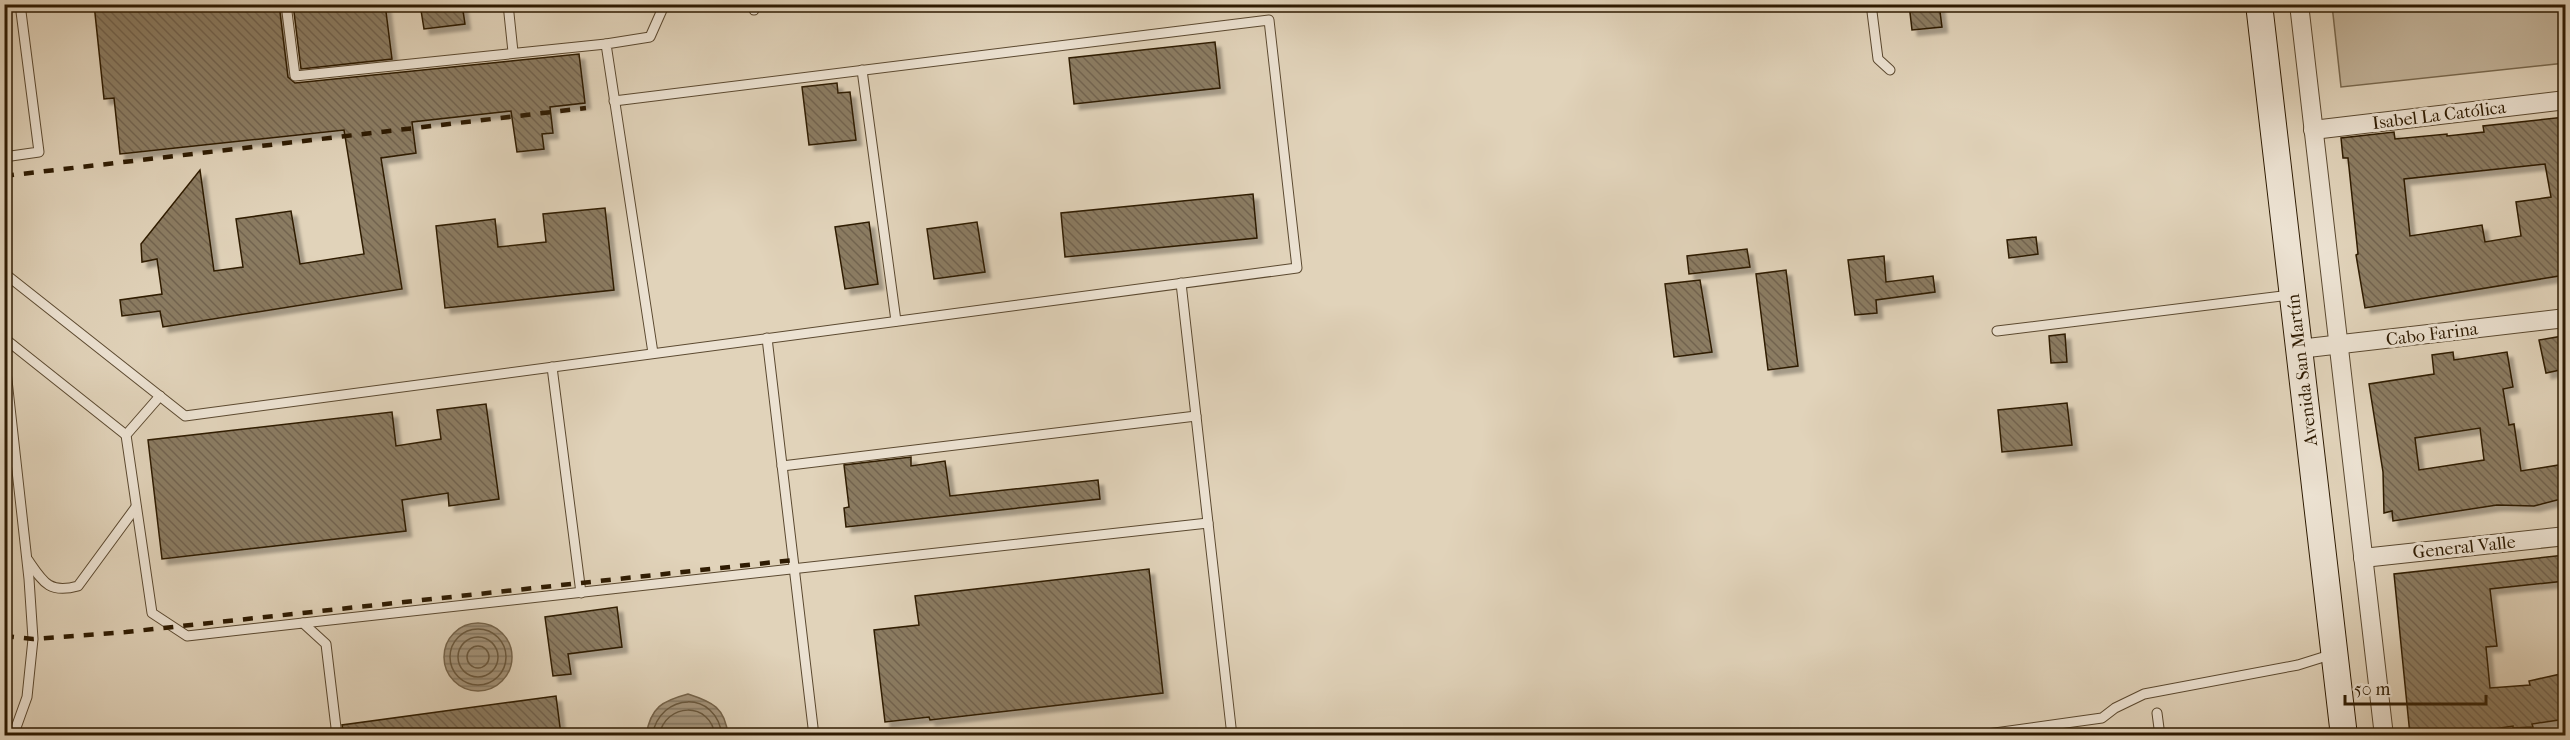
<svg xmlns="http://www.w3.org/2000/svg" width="2570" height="740" font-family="'IM FELL French Canon',serif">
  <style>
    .green { fill: #c3b49b; stroke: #78684e; stroke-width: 1.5 }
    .water { fill: url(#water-rules); stroke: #75644b; stroke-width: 1.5 }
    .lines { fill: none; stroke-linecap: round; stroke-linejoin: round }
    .shore { stroke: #69583e; stroke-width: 1.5 }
    .building { fill: url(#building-back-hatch); stroke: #2e1b02; stroke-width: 1.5; fill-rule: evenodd; filter: url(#shadow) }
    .lane-casing { stroke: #5b4930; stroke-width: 11 }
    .street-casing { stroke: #5b4930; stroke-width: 20 }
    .secondary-casing { stroke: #2e1b02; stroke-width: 28 }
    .lane { stroke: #ece2d2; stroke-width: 9 }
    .street { stroke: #ece2d2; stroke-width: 18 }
    .secondary { stroke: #ece2d2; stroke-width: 26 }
    .rail { stroke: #2e1b02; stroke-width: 4.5; stroke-dasharray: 10 10; stroke-linecap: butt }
    .labels { text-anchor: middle; stroke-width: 6; stroke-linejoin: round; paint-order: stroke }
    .street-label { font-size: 18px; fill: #2e1b02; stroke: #ece2d2 }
  </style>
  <defs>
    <pattern id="water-rules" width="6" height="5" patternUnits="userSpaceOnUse" patternTransform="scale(1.5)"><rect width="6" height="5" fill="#a4947b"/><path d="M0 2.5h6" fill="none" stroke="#867863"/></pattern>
    <pattern id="building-back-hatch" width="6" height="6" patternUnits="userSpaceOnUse" patternTransform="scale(1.5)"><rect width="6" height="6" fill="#8b7b62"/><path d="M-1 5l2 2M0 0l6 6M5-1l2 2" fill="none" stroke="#72644f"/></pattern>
    <filter id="shadow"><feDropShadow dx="5.5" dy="5.5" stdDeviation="1.5" flood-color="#0004"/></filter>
  </defs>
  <rect width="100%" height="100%" fill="#e1d3ba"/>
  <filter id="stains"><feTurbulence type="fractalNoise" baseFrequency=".00333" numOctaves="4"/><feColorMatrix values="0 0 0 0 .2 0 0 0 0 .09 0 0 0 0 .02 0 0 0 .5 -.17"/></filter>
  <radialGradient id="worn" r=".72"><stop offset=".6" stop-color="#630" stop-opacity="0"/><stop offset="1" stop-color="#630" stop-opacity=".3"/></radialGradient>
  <!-- green -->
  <path class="green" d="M2332,5H2565V63L2341,87Z"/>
  <!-- water -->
  <g class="water">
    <circle cx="478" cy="657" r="34"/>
    <path d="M688,694C713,702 725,708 728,735H646C651,707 662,701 688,694Z"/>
  </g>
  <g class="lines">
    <!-- shore -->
    <g class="shore">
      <circle cx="478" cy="657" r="28"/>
      <circle cx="478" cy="657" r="20"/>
      <circle cx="478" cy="657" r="11"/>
      <path d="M652,736C660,691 717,690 722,736"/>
      <path d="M659,736C665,702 711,701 715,736"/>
    </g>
  </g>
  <!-- building -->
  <g class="building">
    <path d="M94,4H279L288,77L295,83L579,54L585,103L550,107L553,133L542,134L544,149L517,152L511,111L412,122L416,153L381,158L402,289L163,327L160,311L122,316L120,300L162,294L157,259L142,262L141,244L200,170L214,271L243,267L236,219L291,211L300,264L364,254L344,130L120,154L114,98L104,99Z"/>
    <path d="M293,4H385L392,59L301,69Z"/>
    <path d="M420,4H462L465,24L424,29Z"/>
    <path d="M1909,4H1939L1942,27L1912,30Z"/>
    <path d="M1215,42L1220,88L1074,104L1069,58Z"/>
    <path d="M837,83L838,93L850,92L856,140L809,145L802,87Z"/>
    <path d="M2565,117V161H2562L2565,183V275L2365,308L2356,255L2358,254L2348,158H2343L2341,138L2394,132L2395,139L2447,134V136L2484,132L2483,126ZM2545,164L2551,197L2516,202L2521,236L2485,242L2482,225L2410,236L2404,179Z"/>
    <path d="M1253,194L1257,238L1065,257L1061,213Z"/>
    <path d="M605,208L614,290L445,308L436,226L495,219L498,247L546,242L543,214Z"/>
    <path d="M869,222L878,284L845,289L835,227Z"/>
    <path d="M977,222L985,272L934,279L927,229Z"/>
    <path d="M2036,237L2038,254L2009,258L2007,240Z"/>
    <path d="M1747,249L1750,267L1689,274L1687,256Z"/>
    <path d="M1884,256L1886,282L1933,276L1935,292L1876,300L1877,313L1855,315L1848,260Z"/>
    <path d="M1786,270L1798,366L1768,370L1756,274Z"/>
    <path d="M1700,280L1712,352L1674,357L1665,284Z"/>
    <path d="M2065,334L2067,362L2051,363L2049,336Z"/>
    <path d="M2563,336L2565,369L2546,373L2539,340Z"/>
    <path d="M2453,352L2454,360L2507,352L2513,387L2503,389L2509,425L2514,424L2521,471L2565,464V498L2534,506L2497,505L2393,521L2392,511L2384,513L2383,472L2369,384L2434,374L2432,355ZM2480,428L2484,460L2419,470L2415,438Z"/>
    <path d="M2067,403L2072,445L2002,452L1998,410Z"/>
    <path d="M486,404L499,499L449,506L448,493L402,500L406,531L162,559L148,440L392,412L396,446L441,439L437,410Z"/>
    <path d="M911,457V466L945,461L950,496L1098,480L1100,499L846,527L844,508L849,507L844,465Z"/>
    <path d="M2565,555V581L2490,589L2497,646L2486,647L2490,688L2530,685L2529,681L2565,673V719L2532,724L2533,727L2513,728V726L2452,735H2410L2394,574Z"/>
    <path d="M1149,569L1163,693L930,720L929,717L885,722L874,630L919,625L915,596Z"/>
    <path d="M617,607L622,647L568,654L571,674L553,676L545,617Z"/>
    <path d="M556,696L561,735H344L342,725Z"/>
  </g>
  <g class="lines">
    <!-- lane casing -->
    <g class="lane-casing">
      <g id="lane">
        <path d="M286,4L295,76L606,44"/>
        <path d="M508,4L513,52"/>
        <path d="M754,4V10"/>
        <path d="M1871,4L1878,59L1890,70"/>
        <path d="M862,70L896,321"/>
        <path d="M4,157L39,152L20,4"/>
        <path d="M4,273L185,416L1297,268L1269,20L614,101"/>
        <path d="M1181,283L1232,736"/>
        <path d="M1997,331L2290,295"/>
        <path d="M4,338L126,435"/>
        <path d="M767,338L814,736"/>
        <path d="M4,353L29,579L33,639L27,697L13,736"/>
        <path d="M653,353L606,44L650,37L662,10L661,4"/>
        <path d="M552,367L581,593"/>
        <path d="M160,396L126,435L152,613L187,636L303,623L326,644L337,736"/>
        <path d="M782,466L1196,416"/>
        <path d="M28,560C43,582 49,594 78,586L136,507"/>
        <path d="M303,623L1208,523"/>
        <path d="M2157,713L2160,736"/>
        <path d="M1973,736L2102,718L2115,708L2144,694L2298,665L2333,654"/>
      </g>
    </g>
    <!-- street casing -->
    <g class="street-casing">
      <g id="street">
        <path d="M2299,4L2384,736"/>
        <path d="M2313,130L2566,100"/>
        <path d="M2299,349L2566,318"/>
        <path d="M2363,558L2566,536"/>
      </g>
    </g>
    <!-- secondary casing -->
    <g class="secondary-casing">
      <path id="secondary" d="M2259,4L2344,736"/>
    </g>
    <!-- lane -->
    <use href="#lane" class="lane"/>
    <!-- street -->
    <use href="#street" class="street"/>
    <!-- secondary -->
    <use href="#secondary" class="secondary"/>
    <!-- rail -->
    <g class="rail">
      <path d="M4,176L586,108"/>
      <path d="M4,636L33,639L126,632L794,560"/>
    </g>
  </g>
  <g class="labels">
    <!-- street labels -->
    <g class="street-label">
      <text transform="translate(2439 115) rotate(-7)" y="6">Isabel La Católica</text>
      <text transform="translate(2432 334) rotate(-7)" y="6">Cabo Farina</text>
      <text transform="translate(2302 370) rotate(-97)" y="6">Avenida San Martín</text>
      <text transform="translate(2464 547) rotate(-6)" y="6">General Valle</text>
    </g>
  </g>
  <!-- margin -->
  <rect width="2570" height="740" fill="none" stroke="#e1d3ba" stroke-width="24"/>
  <rect x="6" y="6" width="2558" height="728" fill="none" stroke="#2e1b02" stroke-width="3"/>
  <rect x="12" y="12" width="2546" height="716" fill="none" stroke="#2e1b02" stroke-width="1.5"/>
  <!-- scale -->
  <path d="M2345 695v9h141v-9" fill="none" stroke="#2e1b02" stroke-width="3"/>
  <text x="2354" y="695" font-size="18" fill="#2e1b02" stroke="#ece2d2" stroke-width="4.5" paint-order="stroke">50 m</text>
  <rect width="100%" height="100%" filter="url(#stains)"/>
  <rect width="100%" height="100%" fill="url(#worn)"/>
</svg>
